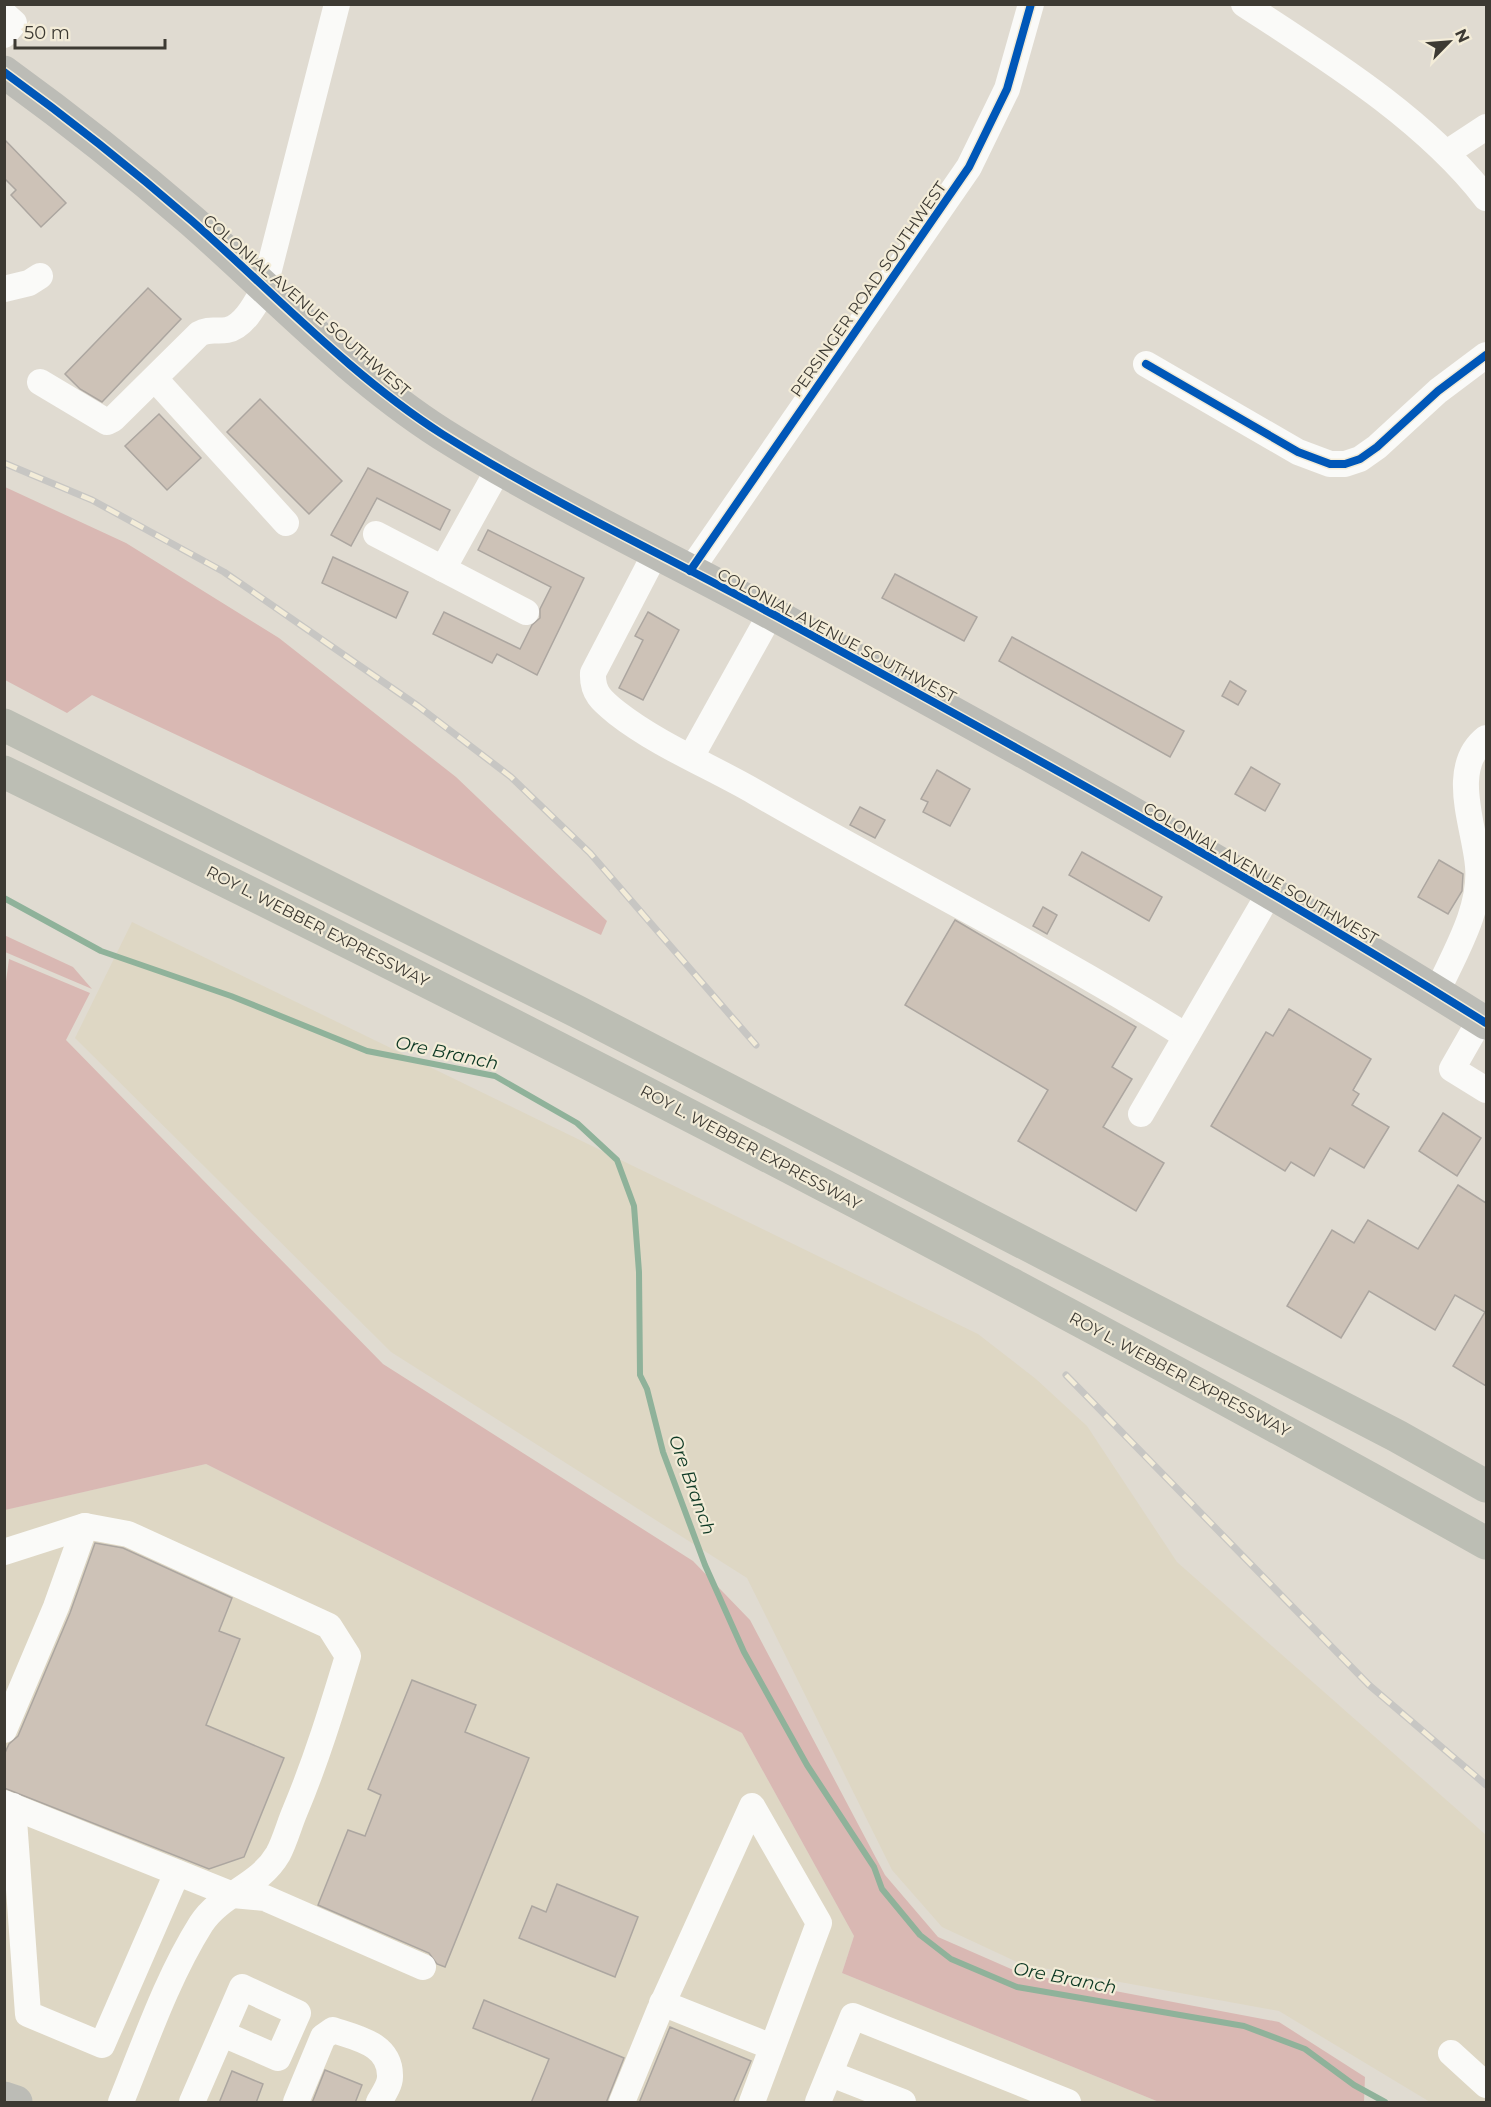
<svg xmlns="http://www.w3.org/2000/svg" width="1491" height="2107" font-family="Montserrat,sans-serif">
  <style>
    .built { fill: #ded7c4 }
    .green { fill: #d9b8b3 }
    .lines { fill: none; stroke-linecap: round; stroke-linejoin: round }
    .stream { stroke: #8fb29a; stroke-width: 6 }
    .building { fill: #cdc2b7; stroke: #aca6a0; stroke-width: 1.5 }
    .minor { stroke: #fafaf8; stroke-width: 26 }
    .major { stroke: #bcbcb6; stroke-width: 33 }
    .highway { stroke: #bcbeb4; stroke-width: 33 }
    .rail-casing { stroke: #c7c6c3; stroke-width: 7 }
    .rail { stroke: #f3ecd8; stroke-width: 4.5; stroke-dasharray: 14; stroke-linecap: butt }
    .cycleway-casing { stroke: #f3ecd8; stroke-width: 11 }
    .cycleway { stroke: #0057b8; stroke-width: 8 }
    .labels { text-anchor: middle; stroke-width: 4.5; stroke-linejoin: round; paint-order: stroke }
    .street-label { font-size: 16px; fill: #3d3a33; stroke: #f3ecd8 }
    .water-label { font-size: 18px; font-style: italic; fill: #0d3924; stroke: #f3ecd8 }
  </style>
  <rect width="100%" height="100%" fill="#e0dbd1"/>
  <!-- built -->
  <g class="built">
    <path d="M132,922L978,1334L1036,1379L1087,1426L1177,1562L1486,1835V2102H1430L1279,2011L1021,1964L942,1927L892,1870L747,1578L391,1352L75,1038Z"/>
    <path d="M206,1464L742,1733L854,1936L842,1973L1159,2102H5L4,1510Z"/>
  </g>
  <!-- green -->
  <g class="green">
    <path d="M5,487L126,543L279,638L456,777L607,921L601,935L92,695L67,713L5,680Z"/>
    <path d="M4,935L73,967L92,989L5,952Z"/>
    <path d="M9,959L90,993L66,1040L383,1364L693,1561L750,1620L885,1875L938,1937L1020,1973L1279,2022L1365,2077L1364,2102H1159L842,1973L854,1936L742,1733L206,1464L5,1510L4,996Z"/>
  </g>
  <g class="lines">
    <!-- stream -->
    <path class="stream" d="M4,898L101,951L231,996L367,1051L495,1076L577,1123L617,1160L634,1206L639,1272L640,1375L647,1389L663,1452L705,1565L744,1652L807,1765L874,1867L882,1889L920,1935L951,1959L1017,1987L1244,2026L1305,2049L1354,2085L1385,2102"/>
  </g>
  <!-- building -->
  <g class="building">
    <path d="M4,139L66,203L41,227L11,195L16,190L4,178Z"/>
    <path d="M148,288L181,319L102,402L80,389L65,374Z"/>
    <path d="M260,399L342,481L309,514L227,432Z"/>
    <path d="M159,414L201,458L167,490L125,446Z"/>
    <path d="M368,468L450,510L440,530L377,498L351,546L331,535Z"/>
    <path d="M488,530L584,578L537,675L497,654L492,663L433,634L444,612L520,649L532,625L540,618V609L551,587L478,550Z"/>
    <path d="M333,557L408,592L396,618L322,583Z"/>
    <path d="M895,574L977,617L964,641L882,598Z"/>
    <path d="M648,612L679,630L643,700L619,688L643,640L635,636Z"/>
    <path d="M1012,637L1184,731L1170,757L999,661Z"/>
    <path d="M1230,681L1246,691L1238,705L1222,696Z"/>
    <path d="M1251,767L1280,784L1265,811L1235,794Z"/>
    <path d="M937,770L970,789L950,826L923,812L928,802L921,799Z"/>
    <path d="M860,807L885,820L875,838L850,825Z"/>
    <path d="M1082,852L1162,897L1149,921L1069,875Z"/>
    <path d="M1439,860L1463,874L1462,891L1448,914L1418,897Z"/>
    <path d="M1043,907L1057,915L1047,934L1033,926Z"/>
    <path d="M955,920L1136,1027L1112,1067L1132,1079L1103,1127L1164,1163L1136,1211L1018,1141L1048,1090L905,1005Z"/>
    <path d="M1289,1009L1371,1059L1353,1090L1359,1094L1352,1105L1389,1127L1364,1168L1330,1148L1314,1176L1291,1162L1285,1171L1211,1126L1266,1032L1273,1036Z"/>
    <path d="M1443,1113L1481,1138L1457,1176L1419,1151Z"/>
    <path d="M1458,1185L1486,1203V1386L1453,1366L1485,1312L1455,1295L1435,1330L1369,1291L1341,1338L1287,1306L1332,1230L1354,1243L1368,1220L1418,1249Z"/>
    <path d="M95,1543L123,1548L232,1598L219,1631L240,1639L206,1725L284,1758L244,1857L209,1869L4,1788V1755L9,1744L18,1736L70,1613Z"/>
    <path d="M412,1680L476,1705L465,1732L529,1758L445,1967L437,1964L429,1953L318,1905L348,1830L365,1836L381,1795L368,1789Z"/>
    <path d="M557,1884L638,1917L615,1977L519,1938L532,1906L546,1912Z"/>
    <path d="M484,2000L624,2058L606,2103H531L549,2059L473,2028Z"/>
    <path d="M670,2027L751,2061L733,2103H639Z"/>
    <path d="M325,2070L362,2085L355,2103H312Z"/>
    <path d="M232,2071L263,2084L256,2103H219Z"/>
  </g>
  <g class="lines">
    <!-- minor -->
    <g class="minor">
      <path d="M1244,4C1328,59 1425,119 1486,198"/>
      <path d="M4,14L14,23L4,35"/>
      <path d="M1448,152L1486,127"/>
      <path d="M4,289L29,283L40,276"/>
      <path d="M1146,364L1298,452L1330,464H1345L1360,459L1377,447L1438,391L1486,355"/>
      <path d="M155,379L286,523"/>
      <path d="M40,382L107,422L113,419L199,334C209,328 216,332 227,330C244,327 256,303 264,289L337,4"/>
      <path d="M376,534L526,612"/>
      <path d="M655,554L593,673C592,693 602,701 617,713C658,745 710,766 755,792C898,875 1046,948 1186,1036"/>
      <path d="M443,569L499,468"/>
      <path d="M690,571L969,167L1007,89L1031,4"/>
      <path d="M691,757L771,613"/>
      <path d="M1437,992C1454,954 1482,909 1478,866C1475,827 1448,768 1486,738"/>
      <path d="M1480,1020L1452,1069L1486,1090"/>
      <path d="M1141,1114L1270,892"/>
      <path d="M4,1552L85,1526L128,1534L329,1626L348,1656C332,1709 316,1761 295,1811C289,1825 285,1841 278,1854C259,1887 221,1893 201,1924C167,1978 145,2043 121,2102"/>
      <path d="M4,1730L56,1607L85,1526"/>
      <path d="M4,1803L233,1895L265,1898L423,1967"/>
      <path d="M13,1806L28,2014L102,2045L177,1873"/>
      <path d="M662,2003L772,2047"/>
      <path d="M1451,2053L1486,2085"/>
      <path d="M831,2074L903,2102"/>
      <path d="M192,2102L242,1987L298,2013L278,2058L223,2034"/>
      <path d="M296,2102L323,2037L333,2030C357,2038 391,2044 390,2077C390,2085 383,2095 379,2102"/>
      <path d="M622,2102L660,2009L752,1806L819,1923L752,2102"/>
      <path d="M818,2102L853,2016L1068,2102"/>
    </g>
    <!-- major -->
    <g class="major">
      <path d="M4,72C69,119 132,169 192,221C274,293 350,375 442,434C550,502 666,556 778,617C1017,747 1256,879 1486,1023"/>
      <path d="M4,2098L16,2102"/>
    </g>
    <!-- highway -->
    <g class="highway">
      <path d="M4,725L576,1011L1397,1436L1486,1486"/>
      <path d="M4,772C505,1016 1000,1271 1486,1543"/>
    </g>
    <!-- rail casing -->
    <g class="rail-casing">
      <g id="rail">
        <path d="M4,463L92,500L224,572L418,706L511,777L590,853L756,1045"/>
        <path d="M1066,1375L1369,1685L1486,1785"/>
      </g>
    </g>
    <!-- rail -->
    <use href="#rail" class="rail"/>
    <!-- cycleway casing -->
    <g class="cycleway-casing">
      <g id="cycleway">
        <path d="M4,72C69,119 132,169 192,221C274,293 350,375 442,434C550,502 666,556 778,617C1017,747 1256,879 1486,1023"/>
        <path d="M1146,364L1298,452L1330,464H1345L1360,459L1377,447L1438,391L1486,355"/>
        <path d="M690,571L969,167L1007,89L1031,4"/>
      </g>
    </g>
    <!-- cycleway -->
    <use href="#cycleway" class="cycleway"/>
  </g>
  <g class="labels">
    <!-- street labels -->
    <g class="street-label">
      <text transform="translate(868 289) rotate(-55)" y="6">PERSINGER ROAD SOUTHWEST</text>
      <text transform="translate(307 305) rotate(41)" y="6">COLONIAL AVENUE SOUTHWEST</text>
      <text transform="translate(837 635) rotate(28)" y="6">COLONIAL AVENUE SOUTHWEST</text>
      <text transform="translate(1261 873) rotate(30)" y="6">COLONIAL AVENUE SOUTHWEST</text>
      <text transform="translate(318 926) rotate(27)" y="6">ROY L. WEBBER EXPRESSWAY</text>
      <text transform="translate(751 1147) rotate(28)" y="6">ROY L. WEBBER EXPRESSWAY</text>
      <text transform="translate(1180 1374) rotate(28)" y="6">ROY L. WEBBER EXPRESSWAY</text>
    </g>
    <!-- water labels -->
    <g class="water-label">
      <text transform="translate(447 1053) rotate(12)" y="6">Ore Branch</text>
      <text transform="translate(692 1485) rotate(70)" y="6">Ore Branch</text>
      <text transform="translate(1065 1978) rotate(11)" y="6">Ore Branch</text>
    </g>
  </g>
  <!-- border -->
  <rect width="1491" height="2107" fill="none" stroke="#3d3a33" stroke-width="12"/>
  <!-- north arrow -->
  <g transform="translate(1449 42) rotate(65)" stroke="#f3ecd8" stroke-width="4.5" paint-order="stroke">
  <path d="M0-4.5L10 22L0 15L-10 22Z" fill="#3d3a33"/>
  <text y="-9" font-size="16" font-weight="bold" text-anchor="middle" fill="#3d3a33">N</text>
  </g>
  <!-- scale -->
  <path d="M15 39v9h150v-9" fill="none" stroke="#3d3a33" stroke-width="3"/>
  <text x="24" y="39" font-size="18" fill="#3d3a33" stroke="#f3ecd8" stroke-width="4.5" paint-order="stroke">50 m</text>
</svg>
